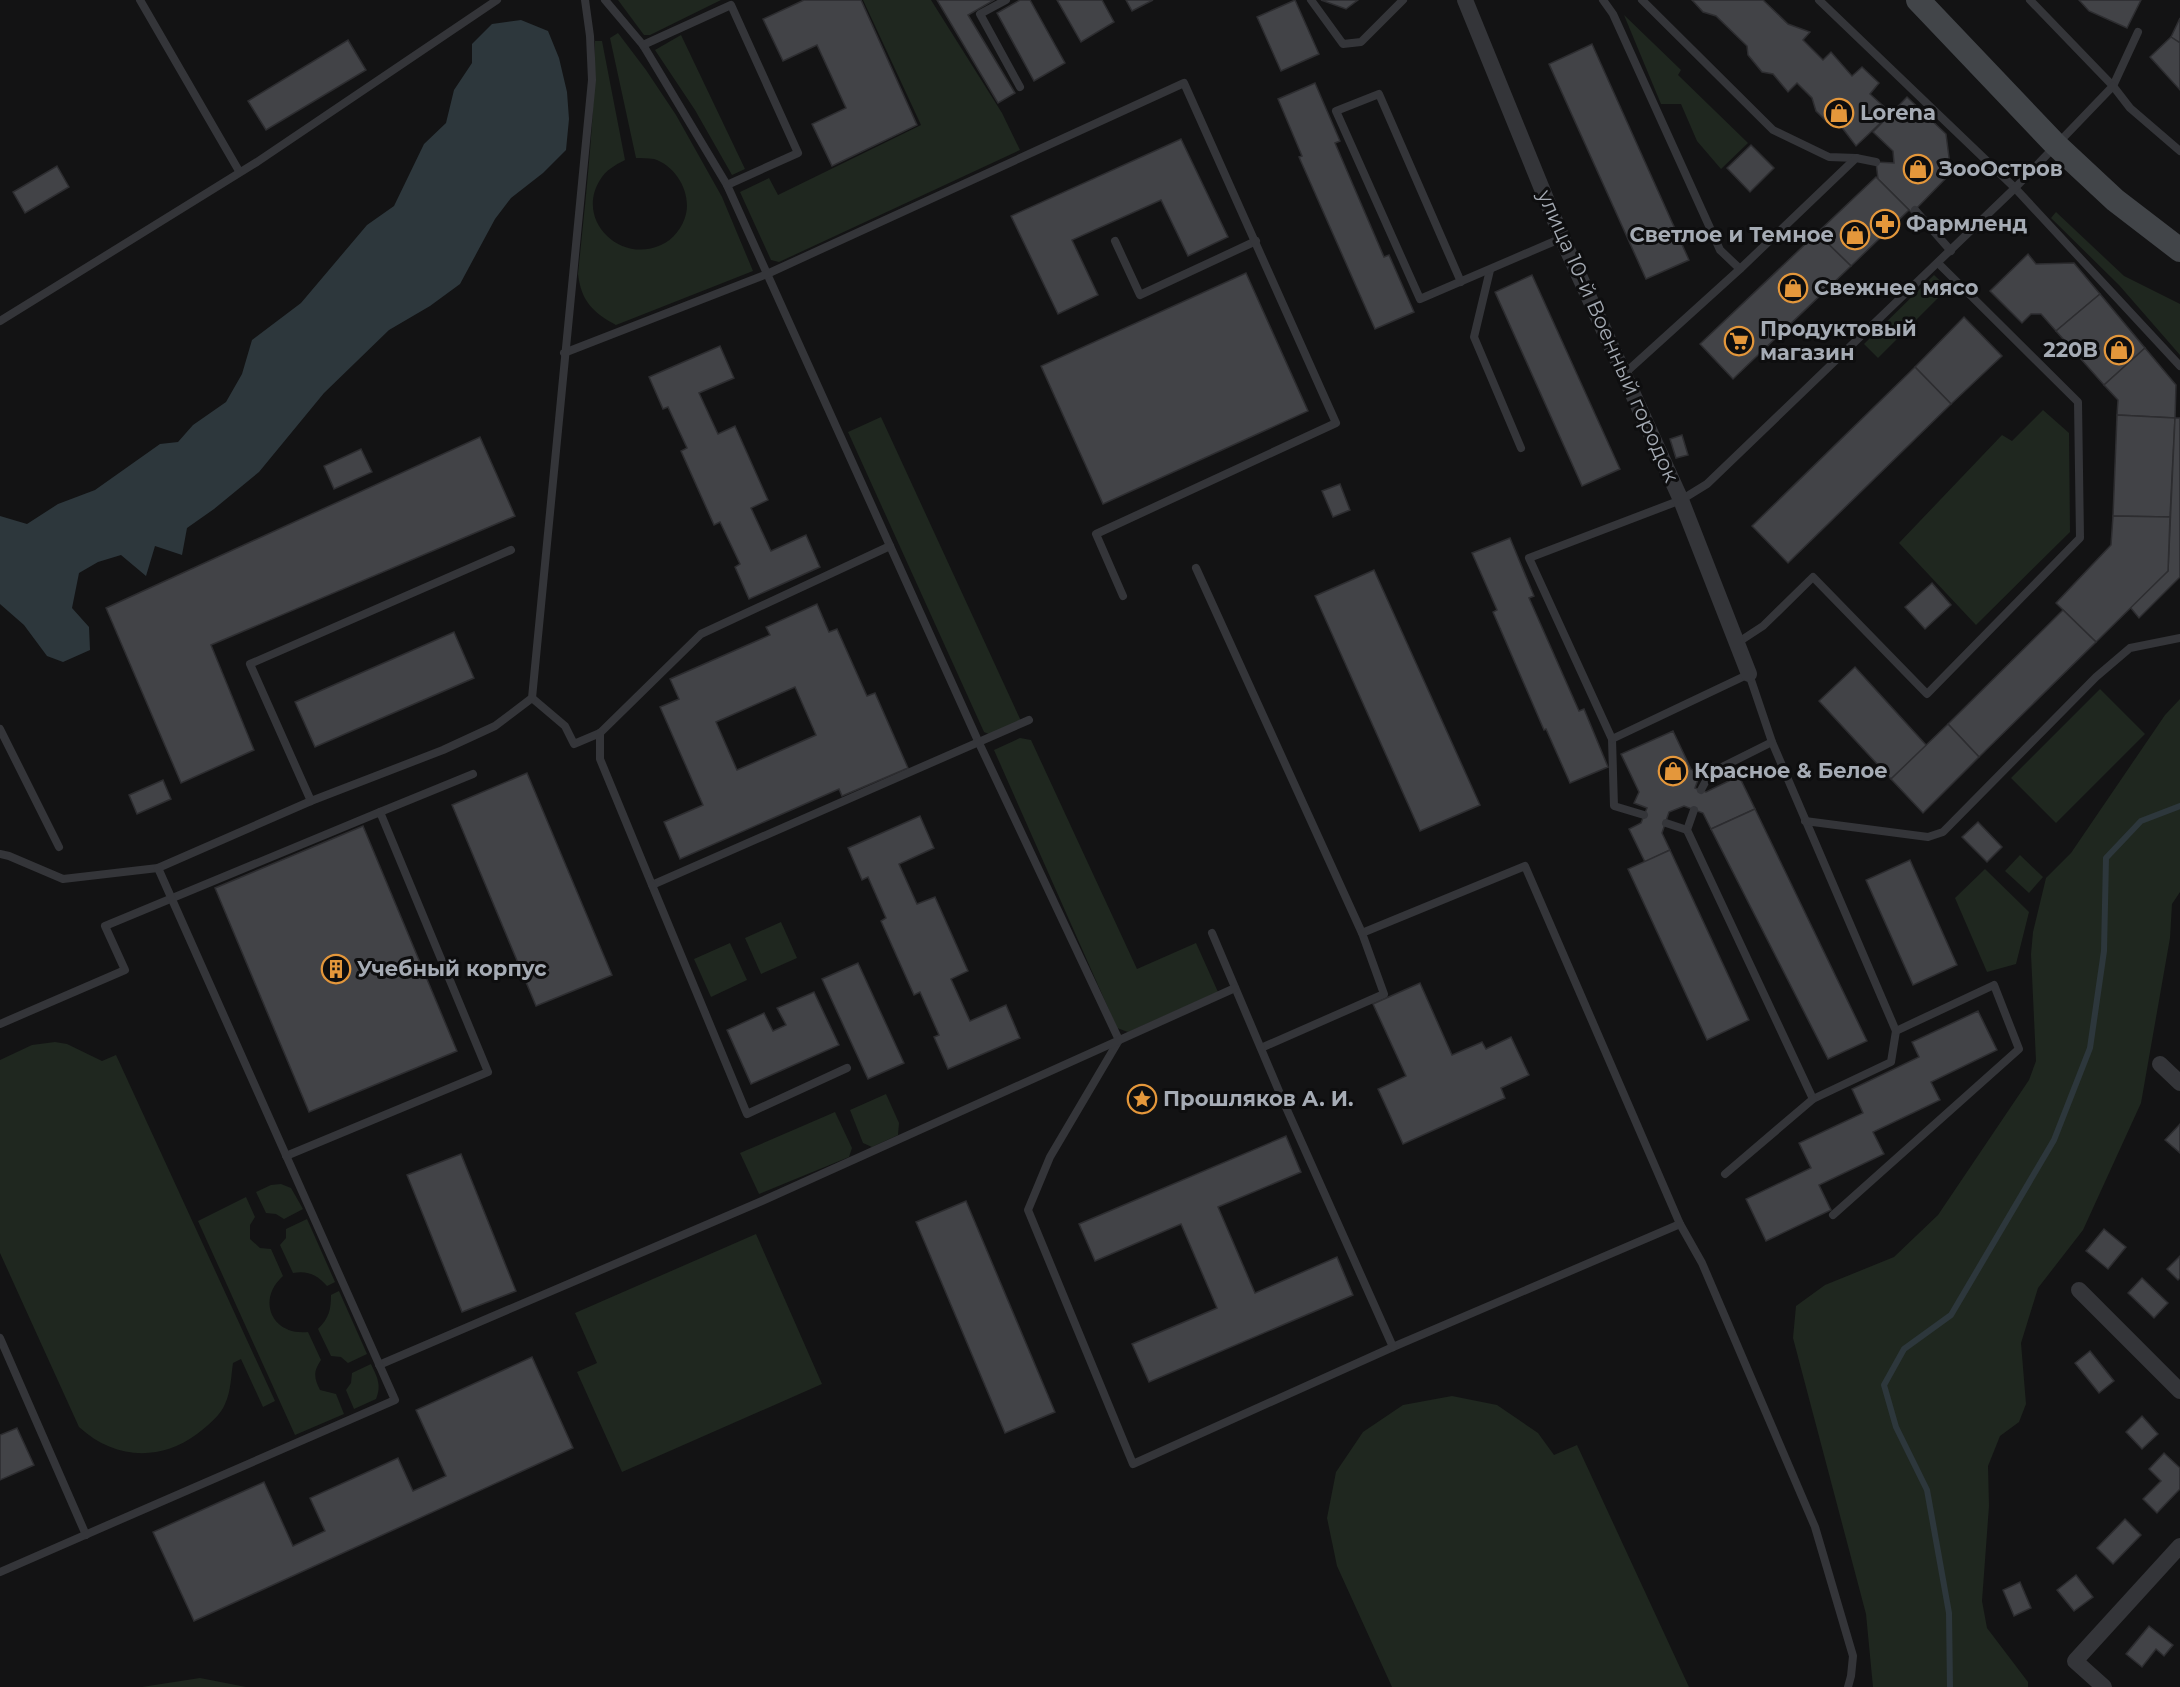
<svg xmlns="http://www.w3.org/2000/svg" width="2180" height="1687" font-family="Montserrat,sans-serif">
  <style>
    .green { fill: #1f271f }
    .water { fill: #2d373c }
    .lines { fill: none; stroke-linecap: round; stroke-linejoin: round }
    .stream { stroke: #2d373c; stroke-width: 6 }
    .building { fill: #424347; stroke: #2d2d30; stroke-width: 1.5; fill-rule: evenodd }
    .lane { stroke: #343539; stroke-width: 8 }
    .street { stroke: #343539; stroke-width: 16 }
    .secondary { stroke: #424549; stroke-width: 24 }
    .labels { text-anchor: middle; stroke-width: 6; stroke-linejoin: round; paint-order: stroke }
    .poi-label { font-size: 21px; font-weight: bold; fill: #a5abb4; stroke: #0e0e0f; text-anchor: start }
    .street-label { font-size: 21px; fill: #a5abb4; stroke: #0e0e0f }
  </style>
  <rect width="100%" height="100%" fill="#131314"/>
  <!-- green -->
  <g class="green">
    <path d="M618,0H721L650,35H644Z"/>
    <path d="M863,0H931L1002,113L1020,150L779,262L771,260L740,192L769,178L778,195L921,125Z"/>
    <path d="M1624,15L1681,70L1678,75L1748,143L1721,169L1697,141L1681,104H1661Z"/>
    <path d="M618,33L646,70L676,115L722,197L753,271L616,325C592,312 581,300 578,274C586,196 595,119 595,41H602L625,160C615,165 606,170 600,180C575,220 620,264 661,245C673,240 683,227 686,214C691,192 676,166 654,159C648,158 641,158 636,158L610,38Z"/>
    <path d="M681,35L745,169L732,175L695,110L655,50Z"/>
    <path d="M2056,212L2124,276L2180,304V355L2119,285L2051,218Z"/>
    <path d="M1934,275L1948,288L1878,358L1864,344Z"/>
    <path d="M2043,410L2069,433L2070,532L1976,625L1899,543L2002,435L2012,441Z"/>
    <path d="M881,417L1021,721L991,735L984,732L848,432Z"/>
    <path d="M2100,689L2145,734L2056,823L2011,778Z"/>
    <path d="M2180,699V892L2172,904L2170,938L2141,1103L2083,1230L2038,1288L2021,1343L2026,1404L2019,1422L2000,1436L1988,1466L1989,1506L1982,1601L1987,1628L2028,1682V1687H1873L1866,1614L1793,1338L1796,1306L1825,1285L1894,1257L1938,1215L2029,1080L2036,1061L2031,954L2033,932L2046,878L2071,853L2165,715Z"/>
    <path d="M1020,738L1031,740L1137,969L1196,943L1218,992L1128,1032L1117,1028L994,750Z"/>
    <path d="M2020,855L2043,877L2029,893L2005,871Z"/>
    <path d="M1985,869L2029,912L2016,964L1987,972L1955,898Z"/>
    <path d="M781,922L797,958L761,974L745,938Z"/>
    <path d="M730,943L747,980L711,997L694,959Z"/>
    <path d="M55,1042L67,1044L102,1061L116,1055L275,1401L263,1407L241,1359L233,1363C231,1376 231,1391 225,1404C220,1416 207,1426 197,1434C159,1462 114,1459 79,1427L0,1253V1060L32,1045Z"/>
    <path d="M886,1094L899,1123L898,1135L872,1147L863,1143L850,1110Z"/>
    <path d="M835,1112L852,1148L849,1157L759,1194L740,1153Z"/>
    <path d="M281,1184L291,1188L303,1209L284,1219L276,1214L266,1213L256,1192L271,1185Z"/>
    <path d="M246,1197L255,1217L250,1225V1239L260,1248L271,1249L283,1276C256,1300 272,1336 308,1332L321,1360C313,1372 314,1378 320,1390L336,1394L344,1414L295,1435L198,1221Z"/>
    <path d="M307,1219L335,1282L327,1286C318,1275 307,1270 293,1273L280,1245L286,1238V1229Z"/>
    <path d="M756,1234L822,1384L622,1472L577,1372L597,1363L575,1313Z"/>
    <path d="M339,1291L367,1354L348,1363L341,1357L331,1356L318,1329C329,1318 331,1310 331,1295Z"/>
    <path d="M371,1364C377,1377 382,1385 376,1399L354,1409L346,1390L351,1383L352,1373Z"/>
    <path d="M1452,1396L1497,1405L1538,1433L1554,1455L1577,1445L1689,1687H1392L1337,1566L1327,1518L1336,1472L1363,1432L1403,1405Z"/>
    <path d="M200,1678L246,1687H142Z"/>
  </g>
  <!-- water -->
  <path class="water" d="M521,20L548,31L559,58L567,92L569,119L566,150L543,173L511,198L495,219L460,284L430,306L389,330L324,393L259,472L214,509L187,528L182,555L155,546L146,576L121,555L98,562L79,573L72,608L89,627L90,650L63,662L47,656L24,625L0,604V516L27,524L58,504L95,490L160,444L178,442L193,425L226,402L242,374L252,340L301,303L367,225L394,206L424,144L446,123L454,90L472,63V44L492,24Z"/>
  <g class="lines">
    <!-- stream -->
    <path class="stream" d="M1950,1687L1949,1613L1927,1490L1896,1427L1884,1385L1904,1349L1951,1315L2054,1140L2090,1048L2104,951L2106,858L2141,821L2180,806"/>
  </g>
  <!-- building -->
  <g class="building">
    <path d="M804,0H861L917,125L832,166L812,124L846,108L817,45L783,61L763,19Z"/>
    <path d="M937,0H994L968,15L1015,93L998,103Z"/>
    <path d="M1020,0H1030L1065,63L1034,81L997,13Z"/>
    <path d="M1057,0H1102L1114,22L1081,42Z"/>
    <path d="M1126,0H1153L1132,11Z"/>
    <path d="M1295,0L1319,54L1281,71L1257,17Z"/>
    <path d="M1321,0H1358L1346,9Z"/>
    <path d="M1692,0H1763L1788,24L1810,32L1803,40L1823,60L1831,52L1852,76L1862,67L1879,83L1870,94L1891,113L1856,146L1840,125L1827,122L1816,111L1812,98L1797,83L1788,92L1773,74L1762,72L1748,55L1747,46L1716,16L1703,12Z"/>
    <path d="M2079,0H2141L2127,28L2089,11Z"/>
    <path d="M2180,18V43L2171,37Z"/>
    <path d="M2171,37L2180,43V90L2150,57Z"/>
    <path d="M348,40L366,70L266,130L248,101Z"/>
    <path d="M1592,44L1689,260L1646,279L1549,64Z"/>
    <path d="M1315,83L1340,141L1335,143L1384,257L1389,255L1414,312L1375,329L1299,157L1302,156L1278,99Z"/>
    <path d="M1907,97L1946,134L1951,173L1912,213L1878,179L1876,162L1894,163L1893,151L1873,132Z"/>
    <path d="M1181,139L1228,237L1188,256L1161,200L1072,240L1098,295L1058,314L1011,216Z"/>
    <path d="M1751,145L1774,168L1750,192L1727,168Z"/>
    <path d="M57,166L69,187L25,213L13,192Z"/>
    <path d="M1876,177L1909,210L1851,266L1817,233Z"/>
    <path d="M1817,233L1851,266L1733,379L1700,344Z"/>
    <path d="M2028,254L2036,264L2074,263L2100,294L2056,331L2041,314H2031L2022,323L1990,291Z"/>
    <path d="M1246,273L1308,411L1103,504L1041,366Z"/>
    <path d="M1532,275L1620,469L1582,486L1495,292Z"/>
    <path d="M2100,294L2145,348L2104,385L2056,331Z"/>
    <path d="M1964,317L2002,356L1951,404L1915,367Z"/>
    <path d="M720,346L734,378L699,393L718,434L735,426L768,500L751,508L771,551L806,535L820,567L749,599L735,567L740,564L720,522L714,525L681,451L687,448L668,407L663,409L649,377Z"/>
    <path d="M2145,348L2176,385L2175,418L2117,415L2118,400L2104,385Z"/>
    <path d="M1915,367L1951,404L1788,563L1752,526Z"/>
    <path d="M2117,415L2175,418L2170,517L2113,516Z"/>
    <path d="M2175,418H2180V577L2139,618L2130,607L2168,571Z"/>
    <path d="M1682,435L1688,455L1676,458L1670,439Z"/>
    <path d="M480,437L515,516L211,645L254,750L181,783L106,608Z"/>
    <path d="M361,449L372,472L334,489L324,466Z"/>
    <path d="M1340,484L1350,510L1333,517L1322,491Z"/>
    <path d="M2113,516L2170,517L2168,571L2096,642L2056,603L2111,545Z"/>
    <path d="M1510,538L1534,596L1529,598L1579,711L1584,709L1608,767L1570,783L1546,729L1544,730L1493,612L1497,610L1472,553Z"/>
    <path d="M1374,570L1480,805L1420,831L1315,596Z"/>
    <path d="M1932,583L1951,605L1925,629L1905,607Z"/>
    <path d="M817,604L829,632L837,629L867,696L875,693L908,768L842,796L839,789L680,859L664,822L703,805L660,707L679,699L670,679L770,635L766,627ZM795,687L816,735L737,770L716,722Z"/>
    <path d="M2063,610L2096,642L1979,757L1948,724Z"/>
    <path d="M454,632L474,678L315,747L295,702Z"/>
    <path d="M1855,667L1927,746L1891,779L1819,701Z"/>
    <path d="M1948,724L1979,757L1923,813L1891,779Z"/>
    <path d="M1673,731L1691,769L1700,774L1695,788L1706,792L1739,776L1755,809L1711,829L1703,813L1684,806L1669,812L1662,833L1670,850L1645,862L1629,829L1641,823L1647,808L1634,803L1639,792L1621,754Z"/>
    <path d="M527,773L612,975L536,1006L452,805Z"/>
    <path d="M163,780L171,799L137,814L129,795Z"/>
    <path d="M1755,809L1867,1041L1828,1059L1711,829Z"/>
    <path d="M920,816L934,848L899,864L917,904L935,897L968,971L951,979L970,1021L1006,1005L1020,1038L948,1069L934,1037L939,1035L920,992L914,995L881,921L886,918L868,877L862,880L848,848Z"/>
    <path d="M1978,822L2002,847L1987,862L1962,837Z"/>
    <path d="M363,826L457,1051L309,1112L215,888Z"/>
    <path d="M1670,850L1749,1020L1707,1040L1628,869Z"/>
    <path d="M1910,860L1957,965L1913,985L1866,880Z"/>
    <path d="M858,963L904,1063L868,1079L822,979Z"/>
    <path d="M1420,983L1452,1055L1482,1042L1486,1049L1511,1037L1529,1075L1501,1088L1505,1098L1403,1144L1378,1089L1406,1076L1373,1004Z"/>
    <path d="M814,992L839,1045L751,1084L727,1030L764,1013L773,1031L786,1025L777,1008Z"/>
    <path d="M1978,1011L1997,1050L1931,1082L1940,1100L1873,1132L1884,1154L1819,1185L1831,1210L1766,1241L1746,1199L1811,1168L1799,1143L1863,1113L1852,1089L1919,1057L1912,1042Z"/>
    <path d="M2180,1124V1153L2165,1140Z"/>
    <path d="M1286,1136L1301,1172L1218,1207L1255,1293L1337,1257L1353,1295L1149,1382L1132,1344L1217,1308L1181,1224L1095,1261L1079,1224Z"/>
    <path d="M461,1154L516,1291L462,1312L407,1175Z"/>
    <path d="M966,1201L1055,1412L1005,1433L916,1222Z"/>
    <path d="M2104,1229L2126,1247L2108,1269L2086,1251Z"/>
    <path d="M2180,1256V1278L2178,1280L2167,1269Z"/>
    <path d="M2142,1278L2168,1303L2154,1318L2128,1293Z"/>
    <path d="M2090,1351L2114,1381L2099,1393L2075,1363Z"/>
    <path d="M532,1357L573,1448L194,1621L153,1532L264,1482L293,1546L325,1531L310,1498L398,1458L413,1491L446,1476L416,1410Z"/>
    <path d="M2142,1416L2158,1434L2142,1449L2126,1432Z"/>
    <path d="M17,1428L34,1465L0,1480V1435Z"/>
    <path d="M2164,1453L2180,1468V1489L2157,1513L2143,1499L2161,1481L2149,1469Z"/>
    <path d="M2125,1519L2141,1535L2113,1564L2097,1548Z"/>
    <path d="M2076,1575L2093,1597L2074,1611L2057,1590Z"/>
    <path d="M2020,1582L2031,1608L2014,1616L2003,1590Z"/>
    <path d="M2149,1626L2173,1645L2164,1656L2156,1649L2142,1667L2126,1654Z"/>
  </g>
  <g class="lines">
    <!-- lane -->
    <g class="lane">
      <path d="M140,0L239,171"/>
      <path d="M605,0L643,45L727,185L979,743L1119,1040L1050,1157L1028,1210L1133,1464L1393,1347L1680,1224"/>
      <path d="M1006,0L980,14L1020,87"/>
      <path d="M1311,0L1343,44L1361,42L1403,0"/>
      <path d="M1603,0L1613,14L1720,250L1740,269"/>
      <path d="M1642,0L1773,130L1829,157L1856,158"/>
      <path d="M1819,0L2015,188L2180,366"/>
      <path d="M2030,0L2113,86L2138,32"/>
      <path d="M643,45L731,5L798,153L727,185"/>
      <path d="M1915,210L1951,251"/>
      <path d="M1115,241L1140,295L1256,241"/>
      <path d="M1490,270L1474,337L1521,448"/>
      <path d="M1461,282L1379,94L1336,111L1420,299L1562,238"/>
      <path d="M0,321L257,162L497,0"/>
      <path d="M564,353L767,274L1184,83L1336,423L1096,534L1123,596"/>
      <path d="M1624,374L1740,269L1856,158L1876,162"/>
      <path d="M1196,568L1362,933L1384,994L1261,1048"/>
      <path d="M1737,643L1763,626L1813,577L1927,694L2080,538L2078,402L1938,263"/>
      <path d="M532,698L565,726L574,744L600,733L701,634L890,546"/>
      <path d="M0,729L59,847"/>
      <path d="M600,733V759L652,885L1029,720"/>
      <path d="M1612,739L1614,806L1644,815"/>
      <path d="M1701,790L1710,773L1772,742"/>
      <path d="M311,801L250,664L511,550"/>
      <path d="M1694,810L1687,830L1813,1099L1891,1062L1896,1031L1772,742L1749,674L1612,739L1529,558L1681,500L1707,484L2015,188L2113,86L2130,108L2180,151"/>
      <path d="M380,812L473,774"/>
      <path d="M1805,821L1928,837L1943,832L2096,677L2130,648L2180,638"/>
      <path d="M1666,823L1687,830"/>
      <path d="M0,854L9,856L63,879L158,868L311,801L443,750L495,726L532,698L592,80L590,36L585,0"/>
      <path d="M652,885L747,1114L847,1068"/>
      <path d="M1212,933L1284,1103L1393,1347"/>
      <path d="M1362,933L1525,866L1680,1224L1702,1263L1815,1527L1853,1656L1851,1676L1848,1687"/>
      <path d="M0,1024L125,970L105,926L380,812L488,1072L286,1156"/>
      <path d="M1725,1174L1813,1099"/>
      <path d="M1833,1215L2019,1049L1994,985L1896,1031"/>
      <path d="M0,1338L86,1535"/>
      <path d="M379,1365L762,1201L1235,988"/>
      <path d="M0,1572L395,1400L158,868"/>
    </g>
    <!-- street -->
    <g class="street">
      <path d="M1465,0L1562,238L1681,500L1749,674"/>
      <path d="M2160,1064L2180,1083"/>
      <path d="M2079,1290L2180,1391"/>
      <path d="M2104,1687L2075,1661L2180,1546"/>
    </g>
    <!-- secondary -->
    <path class="secondary" d="M1918,0L2056,145L2115,200L2180,250"/>
  </g>
  <!-- icons -->
  <defs>
    <g id="shop-ring" transform="scale(1.5)"><circle r="9.5" fill="#0e0e0f" stroke="#e4973b" stroke-width="1.5"/><path d="M-5-2.5h2.3a2.7 3.5 0 0 1 5.4 0H5L5.5 6h-11ZM-1.5-2.5h3a1.5 2.3 0 0 0-3 0Z" fill="#e4973b"/></g>
    <g id="pharmacy-ring" transform="scale(1.5)"><circle r="9.5" fill="#0e0e0f" stroke="#e4973b" stroke-width="1.5"/><path d="M-2-6h4v4h4v4h-4v4h-4v-4h-4v-4h4Z" fill="#e4973b"/></g>
    <g id="supermarket-ring" transform="scale(1.5)"><circle r="9.5" fill="#0e0e0f" stroke="#e4973b" stroke-width="1.5"/><path d="M-6-5.5h2.5l.6 2H6L4.5 2H-2.5L-4.4-4H-6ZM-1.5 3.2a1.3 1.3 0 1 0 .1 0ZM3 3.2a1.3 1.3 0 1 0 .1 0Z" fill="#e4973b"/></g>
    <g id="building-ring" transform="scale(1.5)"><circle r="9.5" fill="#0e0e0f" stroke="#e4973b" stroke-width="1.5"/><path d="M-4-6H4V6H1V3H-1V6H-4ZM-2.5-4.3h1.7v1.8h-1.7ZM.8-4.3h1.7v1.8H.8ZM-2.5-1h1.7V.8h-1.7ZM.8-1h1.7V.8H.8Z" fill="#e4973b"/></g>
    <g id="sight-ring" transform="scale(1.5)"><circle r="9.5" fill="#0e0e0f" stroke="#e4973b" stroke-width="1.5"/><path d="M0-6L1.8-2.2L6-1.7L2.9 1.2L3.7 5.4L0 3.3L-3.7 5.4L-2.9 1.2L-6-1.7L-1.8-2.2Z" fill="#e4973b"/></g>
  </defs>
  <g fill-rule="evenodd">
    <use href="#shop-ring" x="1839" y="113"/>
    <use href="#shop-ring" x="1918" y="169"/>
    <use href="#pharmacy-ring" x="1885" y="224"/>
    <use href="#shop-ring" x="1855" y="235"/>
    <use href="#shop-ring" x="1793" y="288"/>
    <use href="#supermarket-ring" x="1739" y="341"/>
    <use href="#shop-ring" x="2119" y="350"/>
    <use href="#shop-ring" x="1673" y="771"/>
    <use href="#building-ring" x="336" y="969"/>
    <use href="#sight-ring" x="1142" y="1099"/>
  </g>
  <g class="labels">
    <!-- poi labels -->
    <g class="poi-label">
      <text x="1860" y="120">Lorena</text>
      <text x="1939" y="176">ЗооОстров</text>
      <text x="1906" y="231">Фармленд</text>
      <text x="1834" y="242" text-anchor="end">Светлое и Темное</text>
      <text x="1814" y="295">Свежнее мясо</text>
      <text x="1760" y="336">Продуктовый<tspan x="1760" dy="24">магазин</tspan></text>
      <text x="2098" y="357" text-anchor="end">220В</text>
      <text x="1694" y="778">Красное &amp; Белое</text>
      <text x="357" y="976">Учебный корпус</text>
      <text x="1163" y="1106">Прошляков А. И.</text>
    </g>
    <!-- street labels -->
    <g class="street-label">
      <text transform="translate(1608 336) rotate(66)" y="7">улица 10-й Военный городок</text>
    </g>
  </g>
</svg>
